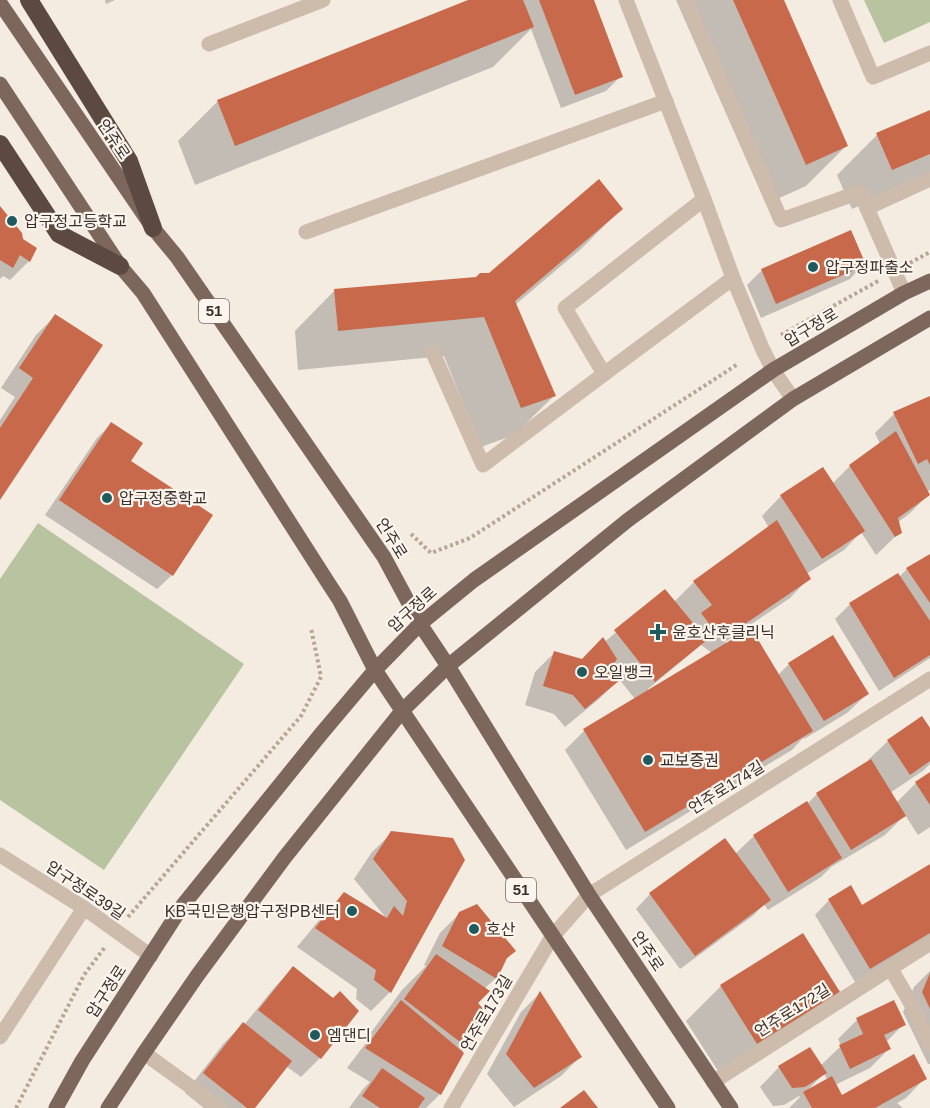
<svg xmlns="http://www.w3.org/2000/svg" width="930" height="1108" font-family="Arial,'Noto Sans KR',sans-serif">
  <style>
    .green { fill: #b8c4a0 }
    .shadow { fill: #0003; fill-rule: evenodd }
    .building { fill: #c8694b }
    .lines { fill: none; stroke-linecap: round; stroke-linejoin: round }
    .path { stroke: #b9a596; stroke-width: 4; stroke-dasharray: 3 3; stroke-linecap: butt }
    .minor { stroke: #cdbbac; stroke-width: 15 }
    .major { stroke: #7d675c; stroke-width: 15 }
    .highway { stroke: #5c4a42; stroke-width: 18 }
    .poi-dot { fill: #1f5a5e; stroke: #fbf5ee; stroke-width: 2 }
    .labels { text-anchor: middle; stroke-width: 4.5; stroke-linejoin: round; paint-order: stroke }
    .shield { fill: #fbf5ee; stroke: #756b66; stroke-width: 1.5 }
    .shield-label { font-size: 15px; font-weight: bold; fill: #3b302b }
    .street-label { font-size: 16px; fill: #3b302b; stroke: #fbf5ee }
    .poi-label { font-size: 16px; fill: #3b302b; stroke: #fbf5ee; text-anchor: start }
  </style>
  <rect width="100%" height="100%" fill="#f4ebe1"/>
  <!-- green -->
  <g class="green">
    <path d="M864,0H930V22L884,43Z"/>
    <path d="M38,523L244,664L104,870L0,800V579Z"/>
  </g>
  <!-- shadow -->
  <g class="shadow">
    <path d="M105,0H115L106,4Z"/>
    <path d="M472,0H592L621,76L606,91L561,108L531,29L493,67L195,185L178,141L218,101Z"/>
    <path d="M676,0H782L846,146L806,186L766,204Z"/>
    <path d="M930,112V175L852,209L837,175L877,135Z"/>
    <path d="M0,209L29,261L10,280L3,276L0,279Z"/>
    <path d="M621,209L581,249L515,305L554,396L514,435L481,447L444,356L298,370L295,331L334,291L477,279L489,274Z"/>
    <path d="M864,264L850,279L761,318L747,285L762,270Z"/>
    <path d="M55,316L0,497V420L15,397L1,388L36,335Z"/>
    <path d="M930,398V490L926,492L928,495L909,514L897,523L900,532L876,555L861,532L844,550L806,574L809,578L790,598L725,642L727,644L778,675L789,664L867,694L847,713L804,739L803,738L792,750L626,850L565,750L584,731L635,699L619,679L599,699L565,727L554,714L525,705L535,672L554,653L582,661L665,591L674,602L694,582L769,528L762,516L781,496L823,469L832,484L850,466L880,444L875,433L894,414ZM701,645L712,653L649,691L648,689Z"/>
    <path d="M111,424L129,461L172,575L157,589L45,515L97,438Z"/>
    <path d="M930,555V658L879,691L835,619L850,604L899,577L907,569Z"/>
    <path d="M922,718L930,731V764L924,770L890,793L896,803L916,783L930,774V827L918,835L905,815L885,835L831,867L821,877L768,910L764,904L754,915L680,969L636,909L650,894L735,854L754,836L807,804L817,794L869,762L868,760L888,741Z"/>
    <path d="M392,833L463,860L390,992L371,1011L356,999L357,989L297,947L325,913L344,894L387,919L354,879L372,852Z"/>
    <path d="M930,866V937L855,982L815,915L829,900L862,907Z"/>
    <path d="M460,913L514,951L503,962L496,978L484,989L476,1003L486,1015L466,1047L461,1053L462,1054L440,1094L426,1108H349L363,1089L370,1082L347,1068L372,1035L370,1034L402,990L426,966L424,965L440,933Z"/>
    <path d="M293,968L320,1058L301,1077L286,1066L253,1108H204L185,1093L224,1043L243,1024L244,1025L274,988Z"/>
    <path d="M930,971V1064H928L903,1012L914,987Z"/>
    <path d="M721,986L838,992L722,1077L686,1021Z"/>
    <path d="M540,993L580,1057L561,1076L514,1107L487,1074L521,1012Z"/>
    <path d="M857,1020L904,1024L886,1042L889,1049L870,1068L835,1085L842,1097L925,1078L906,1098L897,1103L903,1108H789L800,1097L799,1096L784,1105L773,1106L760,1087L779,1067L820,1066L841,1046L838,1039ZM824,1073L827,1080L808,1090Z"/>
  </g>
  <!-- building -->
  <g class="building">
    <path d="M468,0H523L534,27L235,146L217,100Z"/>
    <path d="M539,0H594L623,77L575,95Z"/>
    <path d="M733,0H784L848,146L806,165Z"/>
    <path d="M930,110V154L892,170L876,133Z"/>
    <path d="M599,179L623,209L515,301L556,396L521,408L484,317L338,331L334,289L476,277L480,273H489Z"/>
    <path d="M0,206L22,233L23,239L37,248L30,262L20,255L13,268L0,260Z"/>
    <path d="M851,230L866,265L776,304L761,269Z"/>
    <path d="M55,314L103,345L0,500V428L33,378L19,368Z"/>
    <path d="M930,396V465L927,459L918,464L893,412Z"/>
    <path d="M111,422L143,443L131,461L213,515L173,576L59,500Z"/>
    <path d="M896,431L930,495L898,518L902,533L895,537L849,465Z"/>
    <path d="M823,467L865,531L822,559L780,495Z"/>
    <path d="M777,520L811,579L730,634L721,627L714,630L701,613L712,605L693,581Z"/>
    <path d="M930,554V603L906,568Z"/>
    <path d="M898,573L930,621V655L894,678L849,603Z"/>
    <path d="M665,589L707,640L655,682L614,630Z"/>
    <path d="M751,628L813,731L645,832L583,729Z"/>
    <path d="M833,635L869,694L824,721L788,663Z"/>
    <path d="M603,637L617,659L613,665L620,680L585,709L573,695L543,686L554,651L582,659Z"/>
    <path d="M922,716L930,728V761L910,775L887,740Z"/>
    <path d="M871,759L906,816L851,850L816,793Z"/>
    <path d="M930,772V805L915,782Z"/>
    <path d="M807,801L842,858L788,892L753,835Z"/>
    <path d="M391,831L453,838L465,860L391,993L374,980L376,970L315,928L344,892L387,918L394,906L403,916L407,901L373,859Z"/>
    <path d="M725,838L771,900L695,956L649,893Z"/>
    <path d="M930,864V933L870,969L828,899L851,885L862,905Z"/>
    <path d="M477,904L516,951L507,958L497,979L442,946L459,912Z"/>
    <path d="M803,933L840,992L757,1044L720,985Z"/>
    <path d="M436,954L490,991L478,1003L488,1014L468,1048L404,999Z"/>
    <path d="M293,966L333,998L340,991L359,1011L321,1059L258,1010Z"/>
    <path d="M930,973V1009L922,992Z"/>
    <path d="M540,991L582,1057L534,1088L506,1054Z"/>
    <path d="M401,1000L464,1053L441,1095L365,1048Z"/>
    <path d="M894,1000L906,1025L884,1035L891,1049L850,1069L839,1045L863,1034L856,1018Z"/>
    <path d="M243,1022L292,1061L255,1108H247L203,1073Z"/>
    <path d="M810,1047L827,1073L805,1087L792,1088L778,1066Z"/>
    <path d="M914,1054L927,1079L875,1108H812L803,1092L832,1076L842,1095Z"/>
    <path d="M382,1068L425,1098L418,1108H380L362,1096Z"/>
    <path d="M584,1090L598,1108H560Z"/>
  </g>
  <g class="lines">
    <!-- path -->
    <g class="path">
      <path d="M910,263L930,252"/>
      <path d="M781,335L880,280"/>
      <path d="M411,534L431,553L470,538L738,364"/>
      <path d="M128,917L301,716L321,677L311,628"/>
      <path d="M16,1108L84,975L105,947"/>
    </g>
    <!-- minor -->
    <g class="minor">
      <path d="M626,0L704,199L733,278L762,348L773,370L793,399"/>
      <path d="M686,0L781,220L860,192L904,293"/>
      <path d="M840,0L873,77L930,53"/>
      <path d="M209,44L323,0"/>
      <path d="M704,199L565,308L604,374L733,278"/>
      <path d="M867,208L930,179"/>
      <path d="M306,232L666,101"/>
      <path d="M433,353L483,465L604,374"/>
      <path d="M0,855L84,908L151,956"/>
      <path d="M891,969L913,1007L930,1044"/>
      <path d="M0,1037L84,908"/>
      <path d="M144,1053L220,1108"/>
      <path d="M713,1082L930,943"/>
      <path d="M451,1108L552,937L589,895L930,679"/>
    </g>
    <!-- major -->
    <g class="major">
      <path d="M0,3L153,228L177,257L384,557L420,624L448,666L589,895L731,1108"/>
      <path d="M0,84L120,266L143,293L327,581L340,601L375,670L668,1108"/>
      <path d="M56,1108L82,1061L183,905L321,734L375,670L420,624L474,580L773,370L904,293L930,281"/>
      <path d="M108,1108L144,1053L197,976L285,857L402,711L448,666L628,520L793,399L930,318"/>
    </g>
    <!-- highway -->
    <g class="highway">
      <path d="M29,0L129,161L153,228"/>
      <path d="M0,144L59,234L120,266"/>
    </g>
  </g>
  <!-- markers -->
  <g class="poi-dot">
    <circle cx="12" cy="221" r="6"/>
    <circle cx="813" cy="267" r="6"/>
    <circle cx="107" cy="498" r="6"/>
    <path d="M655 623h6v6h6v6h-6v6h-6v-6h-6v-6h6z"/>
    <circle cx="582" cy="672" r="6"/>
    <circle cx="648" cy="760" r="6"/>
    <circle cx="352" cy="911" r="6"/>
    <circle cx="474" cy="929" r="6"/>
    <circle cx="315" cy="1035" r="6"/>
  </g>
  <g class="labels">
    <!-- shield labels -->
    <g class="shield">
      <rect x="199" y="299" width="30" height="24" rx="4.5"/>
      <rect x="506" y="878" width="30" height="24" rx="4.5"/>
    </g>
    <g class="shield-label">
      <text x="214" y="316">51</text>
      <text x="521" y="895">51</text>
    </g>
    <!-- street labels -->
    <g class="street-label">
      <text transform="translate(114 139) rotate(56)" y="6">언주로</text>
      <text transform="translate(811 327) rotate(-31)" y="6">압구정로</text>
      <text transform="translate(392 538) rotate(58)" y="6">언주로</text>
      <text transform="translate(412 609) rotate(-42)" y="6">압구정로</text>
      <text transform="translate(726 787) rotate(-32)" y="6">언주로174길</text>
      <text transform="translate(86 890) rotate(34)" y="6">압구정로39길</text>
      <text transform="translate(648 951) rotate(56)" y="6">언주로</text>
      <text transform="translate(106 991) rotate(-57)" y="6">압구정로</text>
      <text transform="translate(792 1010) rotate(-32)" y="6">언주로172길</text>
      <text transform="translate(486 1013) rotate(-60)" y="6">언주로173길</text>
    </g>
    <!-- poi labels -->
    <g class="poi-label">
      <text x="24" y="227">압구정고등학교</text>
      <text x="825" y="273">압구정파출소</text>
      <text x="119" y="504">압구정중학교</text>
      <text x="672" y="638">윤호산후클리닉</text>
      <text x="594" y="678">오일뱅크</text>
      <text x="660" y="766">교보증권</text>
      <text x="340" y="917" text-anchor="end">KB국민은행압구정PB센터</text>
      <text x="486" y="935">호산</text>
      <text x="327" y="1041">엠댄디</text>
    </g>
  </g>
</svg>
